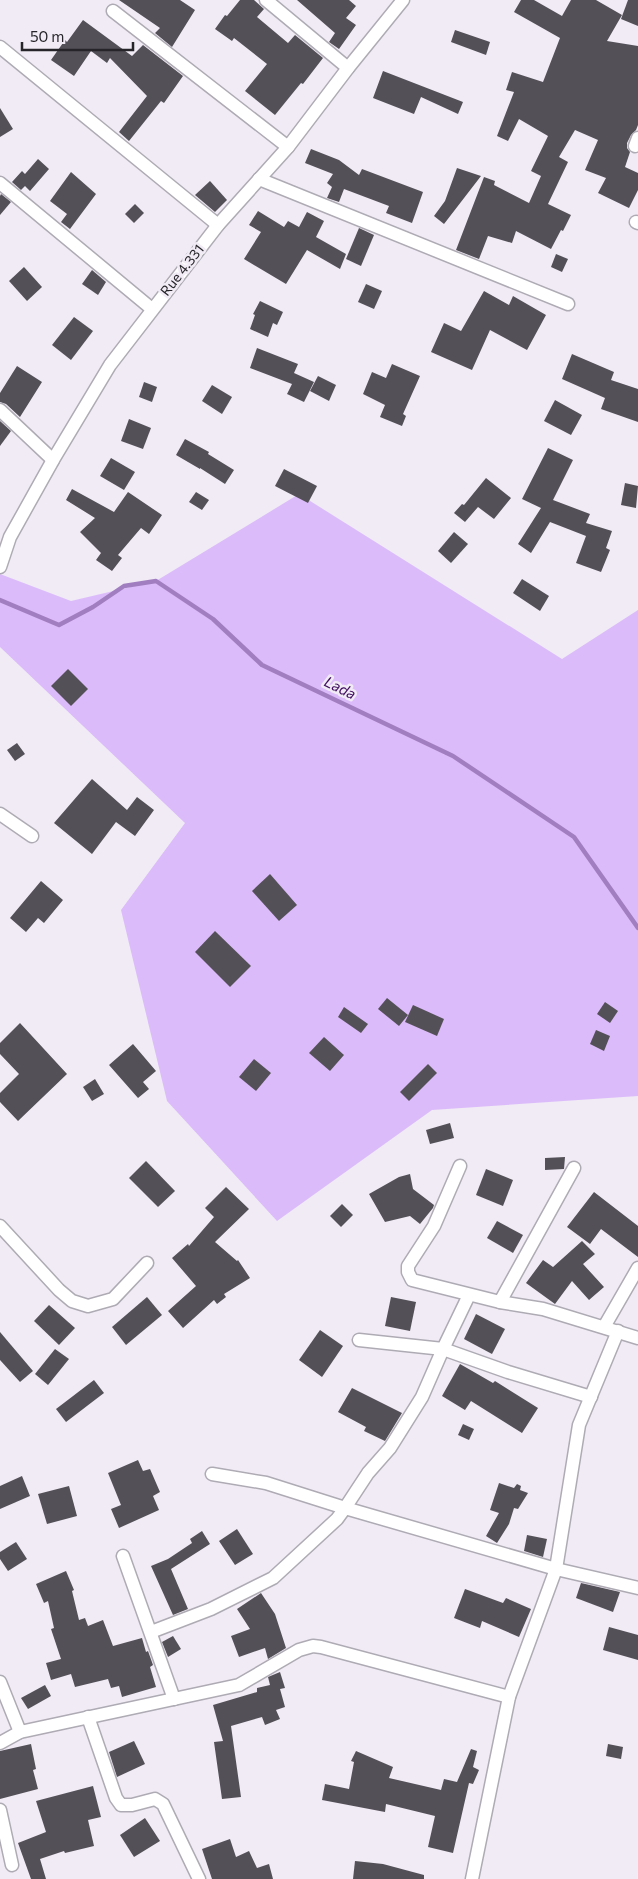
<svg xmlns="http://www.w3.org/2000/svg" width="638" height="1879" font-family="Commissioner,sans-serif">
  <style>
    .green { fill: #dcbbfa }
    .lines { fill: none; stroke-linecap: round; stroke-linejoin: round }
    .stream { stroke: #a17ebf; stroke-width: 4.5 }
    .building { fill: #545058 }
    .street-casing { stroke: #afabb4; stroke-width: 15 }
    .street { stroke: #fff; stroke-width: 12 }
    .labels { text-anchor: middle; stroke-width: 5; stroke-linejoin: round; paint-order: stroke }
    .street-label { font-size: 14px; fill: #262428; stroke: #f0ebf5 }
    .water-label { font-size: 15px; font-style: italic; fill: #3f0c5d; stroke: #f0ebf5 }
  </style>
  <rect width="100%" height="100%" fill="#f0ebf5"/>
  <!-- green -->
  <path class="green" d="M299,494L562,659L638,610V1096L432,1110L277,1221L167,1101L121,910L185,823L0,647V574L71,601L156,581Z"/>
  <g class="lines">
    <!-- stream -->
    <path class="stream" d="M0,600L59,625L93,607L124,586L156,581L213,619L262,665L453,756L574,837L638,928"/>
  </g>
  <!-- building -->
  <g class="building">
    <path d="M119,0H180L195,10L172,47L155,33L160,28Z"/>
    <path d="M240,0H254L264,9L257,17L288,43L295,35L323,58L303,84L301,83L275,115L245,91L267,64L234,38L232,41L215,29L225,15L227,16Z"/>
    <path d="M297,0H349L356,6L346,18L356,25L339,49L329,42L335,33Z"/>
    <path d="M521,0H534L562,16L571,0H596L622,15L607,41L638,46V125L636,130L631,135L627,143V148L630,152L625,167L638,173V190L629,208L598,193L606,178L585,170L598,140L575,130L559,157L568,162L548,204L571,215L563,231L561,230L551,249L516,231L512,243L488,236L479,259L456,250L484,177L495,181L494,185L529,203L541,176L531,171L548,136L519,119L508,141L497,136L514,92L506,90L512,72L543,82L560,38L514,12Z"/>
    <path d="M628,0H638V26L621,19Z"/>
    <path d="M83,20L132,56L143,45L183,76L164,103L161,101L129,141L119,132L147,96L110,58L107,63L91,51L74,76L51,60L65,40L67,42Z"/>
    <path d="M455,30L490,42L486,55L451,42Z"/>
    <path d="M383,71L463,102L458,114L421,97L414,114L373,98Z"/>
    <path d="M0,108L13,129L0,137Z"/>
    <path d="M311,149L339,160L359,175L362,169L423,192L412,223L386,213L389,206L344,189L339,202L327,198L332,187L327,183L333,174L305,163Z"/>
    <path d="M38,159L49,169L30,191L25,186L21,190L12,182L22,171L25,174Z"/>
    <path d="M457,168L481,176L444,224L434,216L445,201Z"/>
    <path d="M71,172L96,194L70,229L61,222L67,214L50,201Z"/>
    <path d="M210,181L227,200L215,212L195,195Z"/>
    <path d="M1,194L11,202L0,215V196Z"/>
    <path d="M135,204L144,213L134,223L125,214Z"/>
    <path d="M258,211L284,227L288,221L299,227L307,212L324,221L316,237L346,254L340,269L307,250L286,284L244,259L261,232L249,225Z"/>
    <path d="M359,228L374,235L361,266L346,259Z"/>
    <path d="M556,254L568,259L562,272L551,267Z"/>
    <path d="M24,267L42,287L27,301L9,281Z"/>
    <path d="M92,270L106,282L98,295L82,284Z"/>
    <path d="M366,284L382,291L374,309L358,302Z"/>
    <path d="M484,291L509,305L513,296L546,315L527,350L490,330L472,370L431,352L444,323L461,331Z"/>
    <path d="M260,301L283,312L277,325L273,323L268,337L250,329L255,315L253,314Z"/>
    <path d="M74,317L93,331L71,360L52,345Z"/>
    <path d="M257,348L298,364L294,373L314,382L304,402L287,394L292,384L250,368Z"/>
    <path d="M572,354L614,372L611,380L638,389V422L601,409L605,398L562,379Z"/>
    <path d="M392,364L420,376L403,414L406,416L402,426L380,417L385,405L363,394L372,372L386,378Z"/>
    <path d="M17,366L42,382L20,417L6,404L0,402V393Z"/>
    <path d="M318,376L336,385L329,401L310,391Z"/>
    <path d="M144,382L157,387L152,402L139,397Z"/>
    <path d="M212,385L232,397L222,414L202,401Z"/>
    <path d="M555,400L582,415L571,435L544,421Z"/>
    <path d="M129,419L151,428L143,449L121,441Z"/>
    <path d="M0,421L11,431L0,446Z"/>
    <path d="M185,439L209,452L208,454L234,470L225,484L200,468V469L176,455Z"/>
    <path d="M548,448L573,460L553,500L590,514L586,523L612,531L606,548L610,550L601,572L576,563L586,536L550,522L531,553L518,544L541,508L522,499Z"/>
    <path d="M111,458L135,472L124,490L100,476Z"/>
    <path d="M284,469L317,486L308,503L275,486Z"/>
    <path d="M486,478L511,498L494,519L478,507L465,522L454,513L462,504L464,505Z"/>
    <path d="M625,483L638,486L636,508L621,505Z"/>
    <path d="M72,489L114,512L128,492L162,515L149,534L141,528L118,555L122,558L112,571L96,560L101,553L80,532L95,518L66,500Z"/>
    <path d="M196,492L209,500L202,510L189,502Z"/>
    <path d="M454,532L468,544L451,563L438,551Z"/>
    <path d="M522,579L549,596L540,611L513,593Z"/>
    <path d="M68,669L88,689L71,706L51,686Z"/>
    <path d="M17,743L25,754L15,761L7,750Z"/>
    <path d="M92,779L127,810L137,797L154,810L135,836L116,822L92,854L54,823Z"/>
    <path d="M270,874L297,905L279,921L252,891Z"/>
    <path d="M41,881L63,900L44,923L38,918L26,932L10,918Z"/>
    <path d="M215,931L251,966L230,987L195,952Z"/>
    <path d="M387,998L408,1015L399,1026L378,1009Z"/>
    <path d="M605,1002L618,1011L610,1023L597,1014Z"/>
    <path d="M413,1005L444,1019L437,1036L405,1022Z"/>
    <path d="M344,1007L368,1024L361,1033L338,1017Z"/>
    <path d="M20,1023L67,1074L18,1121L0,1102V1093L19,1074L0,1054V1043Z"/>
    <path d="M596,1030L610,1036L604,1051L590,1044Z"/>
    <path d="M324,1037L344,1055L330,1071L309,1053Z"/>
    <path d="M133,1044L156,1071L143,1082L149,1089L138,1098L109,1065Z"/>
    <path d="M254,1059L271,1073L256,1091L239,1077Z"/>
    <path d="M428,1064L437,1073L409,1101L400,1092Z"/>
    <path d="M95,1079L104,1094L92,1101L83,1087Z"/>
    <path d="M450,1123L454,1138L430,1144L426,1130Z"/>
    <path d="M565,1157L564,1169L545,1170V1158Z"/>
    <path d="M146,1161L175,1191L158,1207L129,1178Z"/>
    <path d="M486,1169L513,1180L503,1206L476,1195Z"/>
    <path d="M410,1174L413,1189L434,1205L433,1208L420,1224L410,1216L385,1222L369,1194L399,1177Z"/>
    <path d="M226,1187L249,1209L215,1242L237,1261L238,1260L250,1278L224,1294L226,1297L217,1304L214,1300L183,1328L168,1311L196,1286L172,1258L188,1244L189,1246L214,1217L205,1208Z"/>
    <path d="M594,1192L638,1226V1257L601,1229L590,1244L567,1227Z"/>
    <path d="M342,1204L353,1215L341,1227L330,1216Z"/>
    <path d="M497,1221L523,1235L513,1253L487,1238Z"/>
    <path d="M582,1241L595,1254L583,1264L604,1287L589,1300L572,1281L555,1304L526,1283L543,1260L553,1267Z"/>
    <path d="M147,1297L162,1315L126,1345L112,1327Z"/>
    <path d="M391,1297L416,1302L410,1331L385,1326Z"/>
    <path d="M49,1305L75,1328L59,1345L34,1321Z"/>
    <path d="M476,1314L505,1329L492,1354L464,1339Z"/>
    <path d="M320,1330L343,1346L322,1377L299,1360Z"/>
    <path d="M0,1332L33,1371L20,1382L0,1360Z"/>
    <path d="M55,1349L69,1359L48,1385L35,1374Z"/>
    <path d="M460,1364L493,1383L495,1381L538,1408L522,1433L471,1401L465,1410L442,1396Z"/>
    <path d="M94,1380L104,1393L66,1422L56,1409Z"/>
    <path d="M352,1388L402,1413L385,1441L364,1431L366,1427L338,1412Z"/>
    <path d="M463,1424L474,1429L469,1440L458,1435Z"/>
    <path d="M138,1460L143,1471L150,1469L160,1492L153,1496L159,1510L119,1528L111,1509L121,1505L108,1473Z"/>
    <path d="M22,1476L30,1496L0,1509V1486Z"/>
    <path d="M499,1483L514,1488L517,1484L521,1486L520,1490L528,1493L518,1509L514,1508L509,1524L497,1543L486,1536L499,1513L490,1510Z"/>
    <path d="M69,1486L77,1516L47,1524L38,1494Z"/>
    <path d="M237,1529L253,1554L235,1565L219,1541Z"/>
    <path d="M202,1531L210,1544L171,1569L188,1609L173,1615L151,1566L168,1559L192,1543L190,1539Z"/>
    <path d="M527,1535L547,1539L543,1557L524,1551Z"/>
    <path d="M16,1542L27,1559L8,1571L0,1559V1552Z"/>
    <path d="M66,1571L74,1590L72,1591L79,1620L85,1618L88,1626L103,1620L113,1646L142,1638L146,1652L148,1651L153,1665L150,1667L156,1687L122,1697L119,1686L111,1688L108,1679L75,1687L71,1674L51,1680L46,1663L61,1659L51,1629L54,1628L48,1601L44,1603L36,1584Z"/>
    <path d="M581,1583L620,1592L613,1612L576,1598Z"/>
    <path d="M465,1589L503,1603L506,1598L531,1609L519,1637L482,1621L480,1628L454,1618Z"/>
    <path d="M261,1593L275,1614L286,1648L268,1659L265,1648L239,1657L231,1636L250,1629L237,1609Z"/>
    <path d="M609,1627L638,1635V1660L603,1650Z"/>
    <path d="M173,1636L181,1649L168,1657L162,1642Z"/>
    <path d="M280,1672L285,1688L280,1689L285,1707L276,1710L280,1719L265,1725L262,1717L231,1726L241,1797L222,1799L214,1742L223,1741L213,1705L257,1692V1688L270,1685L268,1677Z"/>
    <path d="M45,1685L51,1696L28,1709L21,1698Z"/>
    <path d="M134,1741L145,1764L117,1777L109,1752Z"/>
    <path d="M31,1744L36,1769L33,1770L38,1789L0,1799V1751Z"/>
    <path d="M608,1744L623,1747L621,1759L606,1756Z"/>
    <path d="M471,1749L477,1751L473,1767L479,1770L473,1784L469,1783L453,1853L428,1847L435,1816L386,1804L385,1812L322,1800L325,1784L349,1789L354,1762L351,1761L356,1751L393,1767L389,1778L441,1790L444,1779L457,1782Z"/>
    <path d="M93,1786L101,1817L88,1820L94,1846L65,1853L64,1851L40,1859L46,1879H31L18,1843L46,1832L36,1801Z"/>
    <path d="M145,1818L160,1841L134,1857L120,1835Z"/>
    <path d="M230,1839L236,1857L249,1851L257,1868L269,1864L273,1879H212L202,1849Z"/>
    <path d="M355,1861L383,1864L424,1875V1879H353Z"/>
  </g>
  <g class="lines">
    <!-- street casing -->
    <g class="street-casing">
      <g id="street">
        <path d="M266,0L348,68"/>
        <path d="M113,11L288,147"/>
        <path d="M0,47L218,225"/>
        <path d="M635,146L638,138"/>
        <path d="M259,179L568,304"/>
        <path d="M0,183L152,309"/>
        <path d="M636,222L638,223"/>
        <path d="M0,410L53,460"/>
        <path d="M0,567L10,537L53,460L110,365L218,225L288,147L348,68L403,0"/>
        <path d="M0,814L32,836"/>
        <path d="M460,1166L434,1226L408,1266V1272L412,1280L500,1302L543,1309L638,1338"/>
        <path d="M0,1226L59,1290L72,1301L88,1306L113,1299L147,1263"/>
        <path d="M500,1302L574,1168"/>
        <path d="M604,1327L638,1268"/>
        <path d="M359,1340L443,1349L508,1372L591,1397"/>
        <path d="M212,1474L266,1483L345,1508L556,1569L638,1588"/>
        <path d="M123,1556L174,1699"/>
        <path d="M151,1632L211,1609L273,1578L337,1519L345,1508L368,1473L390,1448L422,1397L443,1349L469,1295"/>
        <path d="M0,1682L20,1732"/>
        <path d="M88,1717L116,1798L121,1805H132L155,1799L163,1804L199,1879"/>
        <path d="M0,1743L20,1732L239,1685L299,1650L313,1646L321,1647L509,1697"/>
        <path d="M0,1810L12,1865"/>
        <path d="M472,1879L509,1697L556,1569L579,1425L618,1331"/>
      </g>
    </g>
    <!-- street -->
    <use href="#street" class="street"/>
  </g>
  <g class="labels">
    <!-- street labels -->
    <g class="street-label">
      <text transform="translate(182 270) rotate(-52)" y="5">Rue 4.331</text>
    </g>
    <!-- water labels -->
    <g class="water-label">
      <text transform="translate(340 688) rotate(26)" y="5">Lada</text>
    </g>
  </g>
  <!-- scale -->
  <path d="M22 42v8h111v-8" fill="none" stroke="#262428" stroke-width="2.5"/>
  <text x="30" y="42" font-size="15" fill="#262428" stroke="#f0ebf5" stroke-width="4" paint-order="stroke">50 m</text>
</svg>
